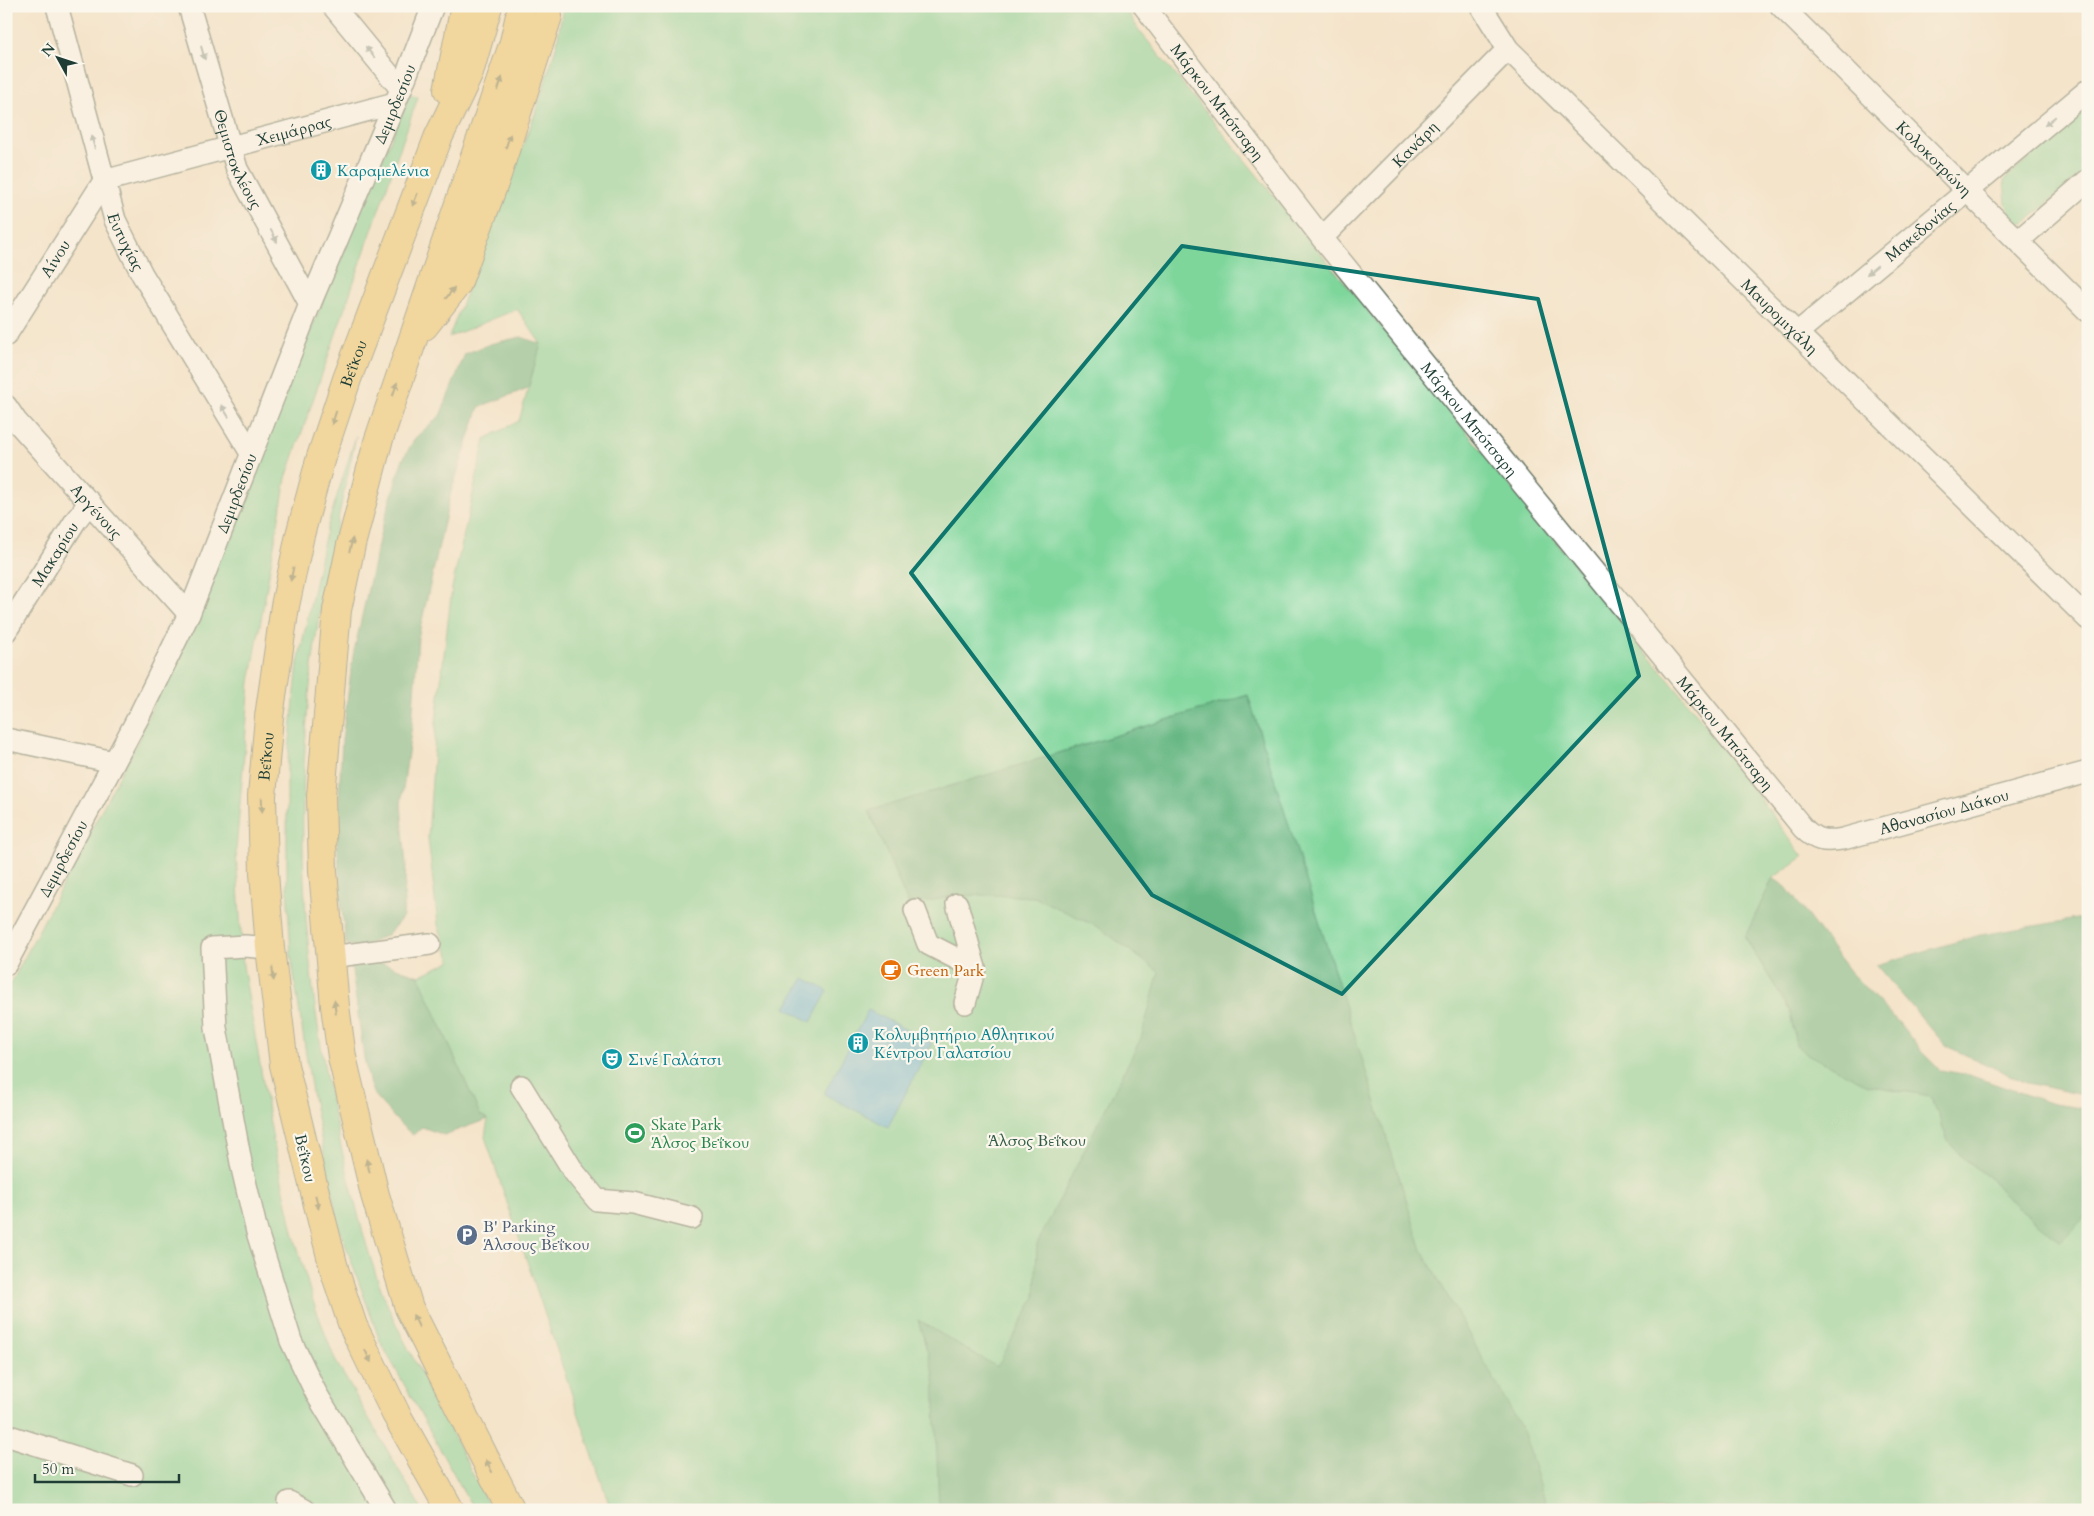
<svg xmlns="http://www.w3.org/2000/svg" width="2094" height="1516" font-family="Cardo,serif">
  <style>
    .green { fill: #7ed69b; stroke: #4e8a68 }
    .forest { fill: #66b783; stroke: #427a5c }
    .water { fill: #5cb6da; stroke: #3e7a87 }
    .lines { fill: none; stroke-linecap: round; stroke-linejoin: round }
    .street-casing { stroke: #6a7768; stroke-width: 24 }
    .primary-casing { stroke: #6a7768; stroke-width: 30 }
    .street { stroke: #fff; stroke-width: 21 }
    .primary { stroke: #edc569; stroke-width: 28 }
    .oneway { fill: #8f9e9a }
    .oneway2 { fill: #7c7a4c }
    .marked { fill: none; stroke: #0f766e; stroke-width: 4; stroke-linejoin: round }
    .labels { text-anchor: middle; stroke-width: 4.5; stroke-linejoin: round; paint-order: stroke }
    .street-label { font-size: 16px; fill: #1f3d34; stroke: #fbf7ec }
    .culture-label { font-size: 16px; fill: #0d838f; stroke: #fbf7ec; text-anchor: start }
    .food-label { font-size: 16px; fill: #c56008; stroke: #fbf7ec; text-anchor: start }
    .leisure-label { font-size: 16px; fill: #27864d; stroke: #fbf7ec; text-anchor: start }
    .park-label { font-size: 16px; fill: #325c49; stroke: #fbf7ec }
    .service-label { font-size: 16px; fill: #4e5e75; stroke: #fbf7ec; text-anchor: start }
  </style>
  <rect width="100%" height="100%" fill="#fbf7ec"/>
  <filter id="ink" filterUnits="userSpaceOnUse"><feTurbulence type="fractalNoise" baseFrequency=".02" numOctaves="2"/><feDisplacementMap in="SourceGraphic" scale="10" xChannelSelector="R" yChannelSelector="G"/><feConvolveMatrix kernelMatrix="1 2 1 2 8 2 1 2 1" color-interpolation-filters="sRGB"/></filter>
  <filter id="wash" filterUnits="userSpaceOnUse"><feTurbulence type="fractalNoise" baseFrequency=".0096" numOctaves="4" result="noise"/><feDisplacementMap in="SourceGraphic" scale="20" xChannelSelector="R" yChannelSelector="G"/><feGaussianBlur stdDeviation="1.12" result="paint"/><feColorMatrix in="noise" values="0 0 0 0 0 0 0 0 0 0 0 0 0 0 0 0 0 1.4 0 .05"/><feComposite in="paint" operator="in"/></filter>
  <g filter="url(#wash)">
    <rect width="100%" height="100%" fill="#f4e4ca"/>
    <!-- green -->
    <g class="green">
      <path d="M563,6H1125L1138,29L1708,728L1803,857L1773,878L1745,937L1790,1011L1796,1046L1867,1084L1931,1096L1948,1141L1965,1160L1990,1178L2015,1206L2061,1240L2088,1214V1510H611L485,1137L488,1119L480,1115L419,976L451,961L438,925L428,838L436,722L452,588L485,439L519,421L541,344L517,309L449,337L534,117L557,44Z"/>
      <path d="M410,94L418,97L286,478L250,682L236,851L243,966L273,1140L294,1236L313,1301L335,1360L422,1510H6V993L139,738Z"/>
      <path d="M2088,109V168L2025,223H2014L2006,204L2004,180Z"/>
      <path d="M356,436C340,512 321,589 312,667C292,836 305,1006 347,1171C357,1211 367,1251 381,1289C394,1324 411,1353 427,1385C449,1426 469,1468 491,1510H474L380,1341L339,1227L312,1093L291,956L287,883V768L298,663L326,531Z"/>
    </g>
    <!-- forest -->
    <g class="forest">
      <path d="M521,337L541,344L528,388L479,407L451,492L418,638L412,724L401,804L406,866L403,917L387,935L360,948L346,944L341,902L337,837L342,740L353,656L381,531L402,461L415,438L440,416L465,354L490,344Z"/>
      <path d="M1248,695L1422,1250L1524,1433L1548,1510H939L934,1374L918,1320L997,1367L1035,1297L1037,1244L1141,1038L1159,972L1098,927L1034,897L990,895L958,896L908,904L869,811Z"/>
      <path d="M1773,878L1786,887L1849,971L1900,1024L1920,1050L1940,1070L1969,1075L2053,1104L2088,1109V1214L2061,1241L2015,1206L1990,1178L1965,1160L1948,1141L1931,1096L1867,1085L1809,1055L1796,1046L1790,1011L1745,937Z"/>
      <path d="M2088,917V1096L2027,1083L1946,1046L1876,965L1980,935Z"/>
      <path d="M363,961L385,964L419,976L480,1115L488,1119L444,1135L422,1127L413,1135L400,1124L374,1095L370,1085L364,1058L351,963Z"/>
    </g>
    <!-- water -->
    <g class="water">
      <path d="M804,978L828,991L811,1022L786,1008Z"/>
      <path d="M868,1010L932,1043L888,1127L824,1094Z"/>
    </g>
  </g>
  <g filter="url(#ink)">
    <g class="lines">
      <!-- street casing -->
      <g class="street-casing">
        <g id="street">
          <path id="s1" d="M57,6L115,220L142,274L251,453"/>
          <path id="s2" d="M189,6L237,169L310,304"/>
          <path d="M333,6L401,89"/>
          <path id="s3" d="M1144,6L1322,238L1803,828C1816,841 1824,842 1843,839L2088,772"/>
          <path id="s4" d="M1481,6L1508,49L2088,619"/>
          <path id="s5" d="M1781,6L2088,311"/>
          <path id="s6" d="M1322,238L1508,49"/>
          <path d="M2018,241L2088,180"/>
          <path id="s7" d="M1797,333L2088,90"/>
          <path id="s8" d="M6,335L104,181L395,103"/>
          <path id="s9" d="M6,406L16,421L189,614"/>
          <path id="s10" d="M6,631L76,520L90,502"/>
          <path d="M6,739L114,762"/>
          <path d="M957,904L975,968"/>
          <path d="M915,910L928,944L975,968L965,1003"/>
          <path d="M270,948L245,946L212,948L216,1028L242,1168L257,1232L291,1341L316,1393L386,1510"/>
          <path d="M330,957L430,944"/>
          <path id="s11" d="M6,964L139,716L189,614L310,304L401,89L433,6"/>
          <path d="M521,1086L574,1172L597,1200L633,1203L692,1218"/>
          <path d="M6,1435L132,1475"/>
          <path d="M289,1502L304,1510"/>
        </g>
      </g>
      <!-- primary casing -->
      <g class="primary-casing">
        <g id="primary">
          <path d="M448,90L465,6"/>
          <path d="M424,326L457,284L497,175L548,16"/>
          <path id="s12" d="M450,1510L396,1414L353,1326L335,1272L320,1213L284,1065L270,948L264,873L262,796L269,717L285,606L300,535L321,457L347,379L438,138L469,73L488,6"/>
          <path d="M511,1510L409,1308L375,1195L342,1057L335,1006L323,871L321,796L337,610L351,545L378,442L499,86L514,42L522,6"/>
        </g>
      </g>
      <!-- street -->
      <use href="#street" class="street"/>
      <!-- primary -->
      <use href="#primary" class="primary"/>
    </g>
    <!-- one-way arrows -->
    <defs><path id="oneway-solid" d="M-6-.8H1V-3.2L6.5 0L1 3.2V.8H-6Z" transform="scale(1.25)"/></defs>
    <g class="oneway">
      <use href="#oneway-solid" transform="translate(370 52) rotate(-129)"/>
      <use href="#oneway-solid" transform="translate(203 53) rotate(74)"/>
      <use href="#oneway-solid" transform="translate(2050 121) rotate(140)"/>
      <use href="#oneway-solid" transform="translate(93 142) rotate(-105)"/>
      <use href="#oneway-solid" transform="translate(274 236) rotate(62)"/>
      <use href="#oneway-solid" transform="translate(1872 270) rotate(140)"/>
      <use href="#oneway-solid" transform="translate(225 411) rotate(-122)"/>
    </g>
    <g class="oneway2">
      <use href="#oneway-solid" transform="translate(500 84) rotate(-71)"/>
      <use href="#oneway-solid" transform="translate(508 141) rotate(-72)"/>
      <use href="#oneway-solid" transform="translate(415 200) rotate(111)"/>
      <use href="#oneway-solid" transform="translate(450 293) rotate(-52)"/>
      <use href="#oneway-solid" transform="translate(395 389) rotate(-72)"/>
      <use href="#oneway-solid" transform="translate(334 418) rotate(108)"/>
      <use href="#oneway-solid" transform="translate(351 545) rotate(-77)"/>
      <use href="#oneway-solid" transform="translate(292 574) rotate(102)"/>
      <use href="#oneway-solid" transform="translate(262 805) rotate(88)"/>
      <use href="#oneway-solid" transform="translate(273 974) rotate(84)"/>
      <use href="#oneway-solid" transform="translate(335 1007) rotate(-97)"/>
      <use href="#oneway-solid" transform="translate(368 1166) rotate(-104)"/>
      <use href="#oneway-solid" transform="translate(317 1202) rotate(77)"/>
      <use href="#oneway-solid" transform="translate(416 1321) rotate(-116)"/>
      <use href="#oneway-solid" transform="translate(368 1356) rotate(64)"/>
      <use href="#oneway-solid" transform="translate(489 1466) rotate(-117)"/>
    </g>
  </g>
  <!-- marked area -->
  <path d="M0 0H2094V1516H0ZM1182,246L1538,299L1639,676L1342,994L1152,895L911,573Z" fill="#f4e4ca" fill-opacity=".55" fill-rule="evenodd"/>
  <path class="marked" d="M1182,246L1538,299L1639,676L1342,994L1152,895L911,573Z"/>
  <!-- icons -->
  <defs>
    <g id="building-disc" transform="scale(1.125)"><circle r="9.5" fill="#0f9aa8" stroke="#fbf7ec"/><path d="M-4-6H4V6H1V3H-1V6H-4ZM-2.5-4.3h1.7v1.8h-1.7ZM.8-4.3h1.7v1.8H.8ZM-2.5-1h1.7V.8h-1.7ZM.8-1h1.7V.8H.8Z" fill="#fff"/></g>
    <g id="cafe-disc" transform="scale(1.125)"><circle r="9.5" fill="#e8710a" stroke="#fbf7ec"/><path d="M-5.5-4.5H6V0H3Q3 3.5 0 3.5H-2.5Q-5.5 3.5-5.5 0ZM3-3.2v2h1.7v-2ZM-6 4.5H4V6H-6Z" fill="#fff"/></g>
    <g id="theatre-disc" transform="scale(1.125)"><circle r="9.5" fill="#0f9aa8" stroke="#fbf7ec"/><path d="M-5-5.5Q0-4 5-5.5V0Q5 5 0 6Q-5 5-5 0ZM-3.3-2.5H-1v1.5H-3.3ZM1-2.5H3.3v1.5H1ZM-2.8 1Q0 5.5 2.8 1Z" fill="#fff"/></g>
    <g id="stadium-disc" transform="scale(1.125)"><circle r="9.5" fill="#2e9e5b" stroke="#fbf7ec"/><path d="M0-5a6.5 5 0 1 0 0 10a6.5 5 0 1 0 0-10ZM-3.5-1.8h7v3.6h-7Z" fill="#fff"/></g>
    <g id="parking-disc" transform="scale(1.125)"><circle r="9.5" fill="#5c6f8a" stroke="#fbf7ec"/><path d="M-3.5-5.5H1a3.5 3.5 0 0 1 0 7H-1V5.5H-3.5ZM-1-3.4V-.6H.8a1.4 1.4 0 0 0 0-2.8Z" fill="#fff"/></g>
  </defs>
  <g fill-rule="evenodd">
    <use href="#building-disc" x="321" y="170"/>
    <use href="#cafe-disc" x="891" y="970"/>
    <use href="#building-disc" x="858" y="1043"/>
    <use href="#theatre-disc" x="612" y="1059"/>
    <use href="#stadium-disc" x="635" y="1133"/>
    <use href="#parking-disc" x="467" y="1235"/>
  </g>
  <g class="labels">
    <!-- street labels -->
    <g class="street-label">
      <text dy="6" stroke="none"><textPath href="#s3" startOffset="121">Μάρκου Μπότσαρη</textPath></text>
      <text dy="6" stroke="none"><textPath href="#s11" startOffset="945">Δεμιρδεσίου</textPath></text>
      <text dy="6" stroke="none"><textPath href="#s8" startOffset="379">Χειμάρρας</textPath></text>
      <text dy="6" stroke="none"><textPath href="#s6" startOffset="132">Κανάρη</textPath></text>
      <text dy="6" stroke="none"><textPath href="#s5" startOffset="216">Κολοκοτρώνη</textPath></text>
      <text dy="6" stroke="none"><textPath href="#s2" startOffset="161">Θεμιστοκλέους</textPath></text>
      <text dy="6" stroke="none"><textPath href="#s7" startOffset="160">Μακεδονίας</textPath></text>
      <text dy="6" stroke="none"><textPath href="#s1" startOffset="246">Ευτυχίας</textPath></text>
      <text dy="6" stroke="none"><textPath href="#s8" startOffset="91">Αίνου</textPath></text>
      <text dy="6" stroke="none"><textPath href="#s4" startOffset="432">Μαυρομιχάλη</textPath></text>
      <text dy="6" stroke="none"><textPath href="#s12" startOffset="1192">Βεΐκου</textPath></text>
      <text dy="6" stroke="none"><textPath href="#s3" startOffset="526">Μάρκου Μπότσαρη</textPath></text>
      <text dy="6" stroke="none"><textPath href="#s11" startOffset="525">Δεμιρδεσίου</textPath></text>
      <text dy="6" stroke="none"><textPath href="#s9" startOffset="139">Αργένους</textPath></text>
      <text dy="6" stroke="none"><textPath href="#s10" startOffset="91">Μακαρίου</textPath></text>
      <text dy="6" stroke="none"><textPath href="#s3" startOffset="931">Μάρκου Μπότσαρη</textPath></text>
      <text dy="6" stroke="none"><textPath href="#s12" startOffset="788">Βεΐκου</textPath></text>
      <text dy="6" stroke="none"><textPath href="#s3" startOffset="1202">Αθανασίου Διάκου</textPath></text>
      <text dy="6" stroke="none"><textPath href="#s11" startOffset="120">Δεμιρδεσίου</textPath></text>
      <text transform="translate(306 1158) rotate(77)" y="6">Βεΐκου</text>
    </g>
    <!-- culture labels -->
    <g class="culture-label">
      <text x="337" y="176">Καραμελένια</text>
      <text x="874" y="1040">Κολυμβητήριο Αθλητικού<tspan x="874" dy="18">Κέντρου Γαλατσίου</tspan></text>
      <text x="628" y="1065">Σινέ Γαλάτσι</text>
    </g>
    <!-- food labels -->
    <g class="food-label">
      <text x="907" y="976">Green Park</text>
    </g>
    <!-- leisure labels -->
    <g class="leisure-label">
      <text x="651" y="1130">Skate Park<tspan x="651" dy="18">Άλσος Βεΐκου</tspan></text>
    </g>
    <!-- park labels -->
    <g class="park-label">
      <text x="1037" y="1146">Άλσος Βεΐκου</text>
    </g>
    <!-- service labels -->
    <g class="service-label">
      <text x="483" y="1232">Β' Parking<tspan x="483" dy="18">Άλσους Βεΐκου</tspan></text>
    </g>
  </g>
  <!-- margin -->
  <rect width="2094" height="1516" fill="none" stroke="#fbf7ec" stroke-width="25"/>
  <!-- north arrow -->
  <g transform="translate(58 58) rotate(310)" stroke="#fbf7ec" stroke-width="4" paint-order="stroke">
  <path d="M0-4L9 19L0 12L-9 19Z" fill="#1f3d34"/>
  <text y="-8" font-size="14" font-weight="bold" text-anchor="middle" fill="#1f3d34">N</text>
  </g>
  <!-- scale -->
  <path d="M35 1474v8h144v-8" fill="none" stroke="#1f3d34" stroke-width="2.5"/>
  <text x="42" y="1474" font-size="15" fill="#1f3d34" stroke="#fbf7ec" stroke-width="4" paint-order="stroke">50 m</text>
</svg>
